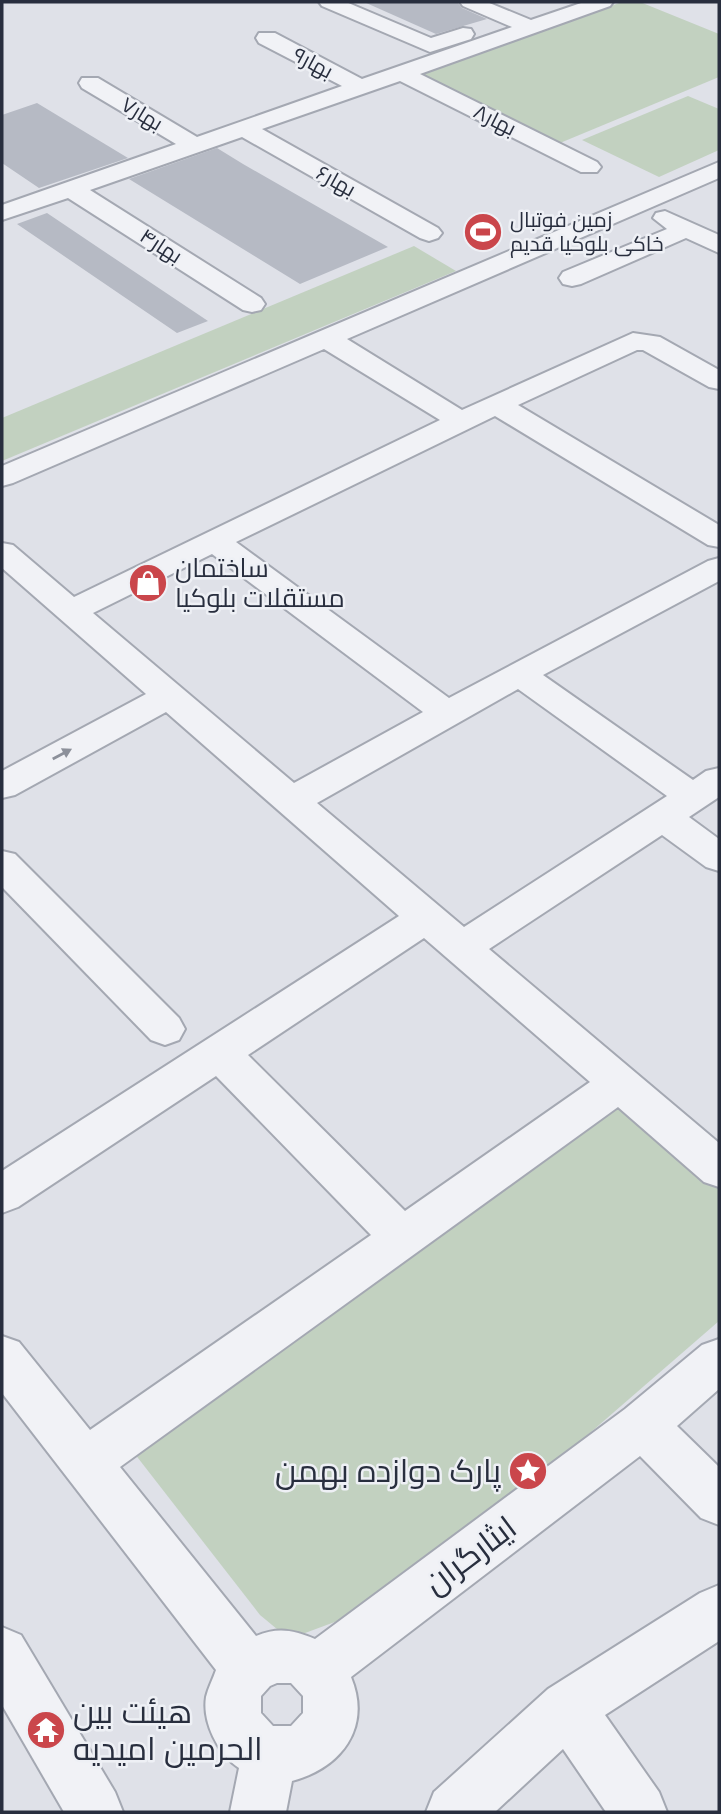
<svg xmlns="http://www.w3.org/2000/svg" width="721" height="1814" font-family="Mulish,Cairo,sans-serif">
  <style>
    .green { fill: #c2d1c0 }
    .building { fill: #b6bac4 }
    .lines { fill: none; stroke-linecap: round; stroke-linejoin: round }
    .minor-casing { stroke: #a4a8b2; stroke-width: 4 }
    .minor { fill: #f1f2f6; fill-rule: evenodd }
    .oneway { fill: #8c909a }
    .labels { text-anchor: middle; stroke-width: 5; stroke-linejoin: round; paint-order: stroke }
    .far-street-label { font-size: 21px; fill: #282e3e; stroke: #eef0f5 }
    .far-poi-label { font-size: 21px; fill: #282e3e; stroke: #eef0f5; text-anchor: start }
    .poi-label { font-size: 26px; fill: #282e3e; stroke: #eef0f5; text-anchor: start }
    .near-poi-label { font-size: 32px; fill: #282e3e; stroke: #eef0f5; text-anchor: end }
    .near-street-label { font-size: 32px; fill: #282e3e; stroke: #eef0f5 }
  </style>
  <rect width="100%" height="100%" fill="#dfe1e8"/>
  <!-- green -->
  <g class="green">
    <path d="M622,2H640L719,34V77L560,143L419,75Z"/>
    <path d="M688,96L719,109V150L659,177L582,140Z"/>
    <path d="M414,246L456,271L2,461V418Z"/>
    <path d="M614,1097L719,1187V1321L463,1543L367,1610L289,1639L260,1615L131,1449Z"/>
  </g>
  <!-- building -->
  <g class="building">
    <path d="M364,2H457L462,8L487,19L436,34Z"/>
    <path d="M37,103L80,129L128,158L39,188L2,163V115Z"/>
    <path d="M217,148L243,164L388,247L300,284L129,179Z"/>
    <path d="M47,213L96,246L208,321L177,333L17,224Z"/>
  </g>
  <g class="lines">
    <!-- minor casing -->
    <g class="minor-casing">
      <g id="minor">
        <path d="M319,2H346L431,38L463,28L471,29L474,34L471,39L430,52L322,6Z"/>
        <path d="M460,2H487L531,20L584,2H613L610,6L420,74L597,162L601,167L597,172H581L400,81L262,129L438,228L442,233L438,238L429,241L420,238L242,137L90,190L261,298L265,304L261,310L252,312L243,310L68,198L2,220V205L176,144L82,88L79,83L82,78H98L197,137L342,86L259,43L256,38L259,33H275L362,79L512,27L463,6Z"/>
        <path d="M719,162V178L347,339L462,410L633,333L660,337L719,370V389L709,387L643,350H637L518,405L719,525V547L708,545L495,416L236,542L449,698L708,561L719,558V581L543,675L693,780L706,771L719,768V797L689,817L719,839V871L706,867L662,835L489,949L719,1143V1187L704,1182L618,1107L120,1467L256,1636C278,1627 293,1630 315,1639L625,1409L702,1345L719,1339V1389L677,1426L719,1467V1525L701,1518L640,1456L351,1677C372,1728 341,1768 292,1781L286,1812H230L239,1768C218,1754 202,1722 206,1697C208,1688 213,1679 216,1670L2,1393V1336L19,1342L90,1430L371,1235L216,1076L18,1207L2,1213V1171L399,916L166,712L15,795L2,798V771L146,694L2,568V543L13,545L74,597L440,420L324,349L13,483L2,486V466ZM212,554L423,712L294,783L93,613ZM518,689L667,796L464,927L317,803ZM424,938L590,1082L405,1211L248,1055ZM277,1683H291L303,1696V1713L291,1726H273L261,1713V1696L270,1686Z"/>
        <path d="M665,211L719,235V253L686,238L581,284L572,286L563,284L559,278L563,272L667,229L653,218L656,213Z"/>
        <path d="M2,851L15,854L179,1018L185,1029L179,1040L165,1045L151,1040L2,887Z"/>
        <path d="M719,1585V1641L605,1715L659,1792L667,1812H606L563,1749L495,1812H426L434,1792L548,1689L700,1593Z"/>
        <path d="M2,1627L21,1635L115,1792L123,1812H64L2,1705Z"/>
      </g>
    </g>
    <!-- minor -->
    <use href="#minor" class="minor"/>
  </g>
  <!-- one-way arrows -->
  <defs><path id="oneway-solid" d="M-6-.8H1V-3.2L6.5 0L1 3.2V.8H-6Z" transform="scale(1.75)"/></defs>
  <use class="oneway" href="#oneway-solid" transform="translate(62 754) rotate(-28)"/>
  <!-- icons -->
  <defs>
    <g id="stadium-disc" transform="scale(2.0125)"><circle r="9.5" fill="#ca464b" stroke="#eef0f5"/><path d="M0-5a6.5 5 0 1 0 0 10a6.5 5 0 1 0 0-10ZM-3.5-1.8h7v3.6h-7Z" fill="#fff"/></g>
    <g id="shop-disc" transform="scale(2.0125)"><circle r="9.5" fill="#ca464b" stroke="#eef0f5"/><path d="M-5-2.5h2.3a2.7 3.5 0 0 1 5.4 0H5L5.5 6h-11ZM-1.5-2.5h3a1.5 2.3 0 0 0-3 0Z" fill="#fff"/></g>
    <g id="sight-disc" transform="scale(2.0125)"><circle r="9.5" fill="#ca464b" stroke="#eef0f5"/><path d="M0-6L1.8-2.2L6-1.7L2.9 1.2L3.7 5.4L0 3.3L-3.7 5.4L-2.9 1.2L-6-1.7L-1.8-2.2Z" fill="#fff"/></g>
    <g id="temple-disc" transform="scale(2.0125)"><circle r="9.5" fill="#ca464b" stroke="#eef0f5"/><path d="M0-6L5-2H3V0L6.5 2.5H4V6H1.5V3h-3V6H-4V2.5H-6.5L-3 0V-2H-5Z" fill="#fff"/></g>
  </defs>
  <g fill-rule="evenodd">
    <use href="#stadium-disc" x="483" y="232"/>
    <use href="#shop-disc" x="148" y="583"/>
    <use href="#sight-disc" x="528" y="1471"/>
    <use href="#temple-disc" x="46" y="1730"/>
  </g>
  <g class="labels">
    <!-- far-street labels -->
    <g class="far-street-label">
      <text transform="translate(313 63) rotate(28)" y="7">بهار۹</text>
      <text transform="translate(142 114) rotate(31)" y="7">بهار۷</text>
      <text transform="translate(495 120) rotate(27)" y="7">بهار۸</text>
      <text transform="translate(336 181) rotate(29)" y="7">بهار۶</text>
      <text transform="translate(161 246) rotate(33)" y="7">بهار۴</text>
    </g>
    <!-- far-poi labels -->
    <g class="far-poi-label">
      <text x="510" y="227">زمین فوتبال<tspan x="510" dy="24">خاکی بلوکیا قدیم</tspan></text>
    </g>
    <!-- poi labels -->
    <g class="poi-label">
      <text x="175" y="577">ساختمان<tspan x="175" dy="30">مستقلات بلوکیا</tspan></text>
    </g>
    <!-- near-poi labels -->
    <g class="near-poi-label">
      <text x="501" y="1482">پارک دوازده بهمن</text>
      <text x="73" y="1723" text-anchor="start">هیئت بین<tspan x="73" dy="37">الحرمین امیدیه</tspan></text>
    </g>
    <!-- near-street labels -->
    <g class="near-street-label">
      <text transform="translate(470 1555) rotate(-37)" y="11">ایثارگران</text>
    </g>
  </g>
  <!-- border -->
  <rect width="721" height="1814" fill="none" stroke="#282e3e" stroke-width="7"/>
</svg>
